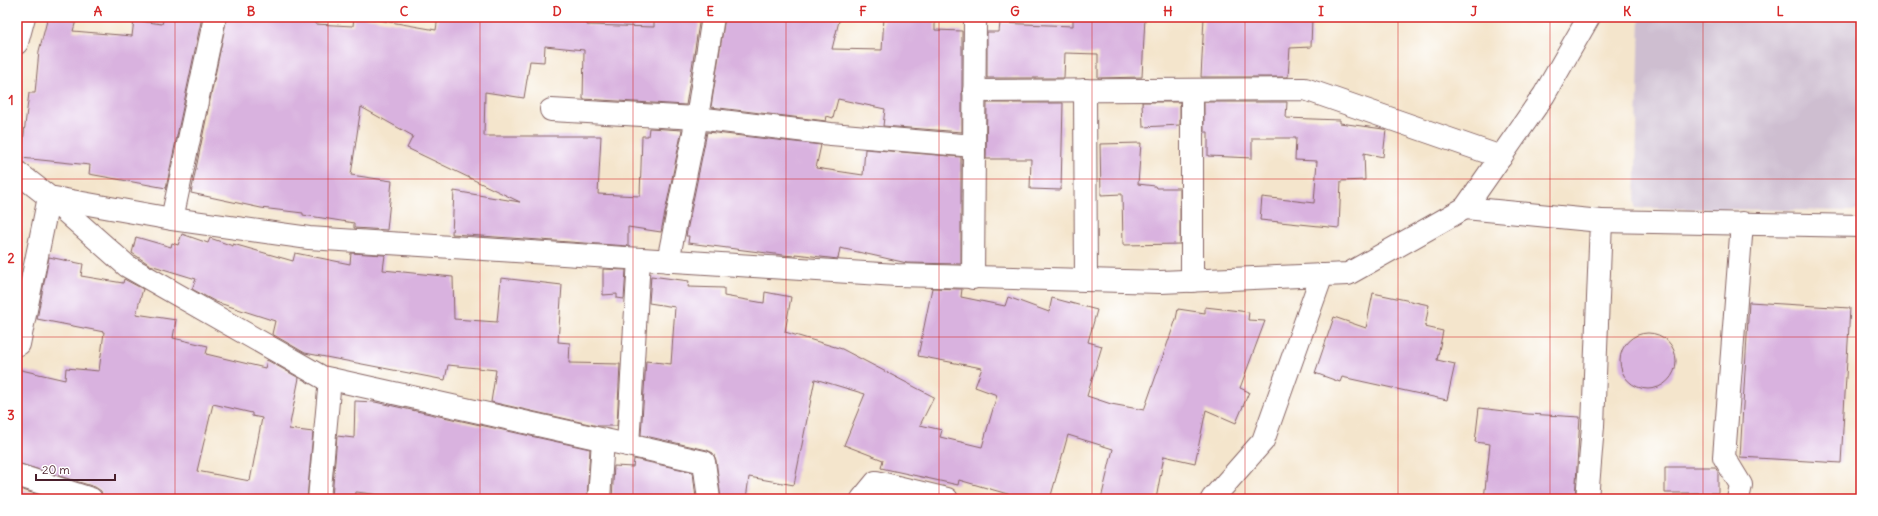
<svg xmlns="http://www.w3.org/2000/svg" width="1878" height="516" font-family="Delius,sans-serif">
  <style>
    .industrial { fill: #cebed0 }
    .building { fill: #d9b2df; fill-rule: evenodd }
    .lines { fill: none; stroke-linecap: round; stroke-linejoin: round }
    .street-casing { stroke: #866463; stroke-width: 24 }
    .street { stroke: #fff; stroke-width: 22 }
    .grid { fill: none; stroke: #d62828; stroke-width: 1; stroke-opacity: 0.55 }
    .neatline { fill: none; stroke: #d62828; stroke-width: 1.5 }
    .grid-label { font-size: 13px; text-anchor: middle; font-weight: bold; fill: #d62828 }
  </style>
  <rect width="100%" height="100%" fill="#fff"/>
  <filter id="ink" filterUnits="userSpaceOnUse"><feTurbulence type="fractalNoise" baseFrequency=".025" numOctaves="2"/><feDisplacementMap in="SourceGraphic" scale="8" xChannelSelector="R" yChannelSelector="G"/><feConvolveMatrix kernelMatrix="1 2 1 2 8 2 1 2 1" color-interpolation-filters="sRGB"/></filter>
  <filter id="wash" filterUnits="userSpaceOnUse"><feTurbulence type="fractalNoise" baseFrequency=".012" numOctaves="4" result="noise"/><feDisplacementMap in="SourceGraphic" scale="16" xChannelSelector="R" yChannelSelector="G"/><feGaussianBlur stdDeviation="0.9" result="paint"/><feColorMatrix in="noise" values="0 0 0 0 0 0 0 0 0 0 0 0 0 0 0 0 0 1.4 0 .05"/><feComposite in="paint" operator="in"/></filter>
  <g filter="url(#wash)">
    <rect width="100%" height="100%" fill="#f4e5cc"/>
    <!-- industrial -->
    <path class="industrial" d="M1640,17H1861V211L1635,208Z"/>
    <g id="blocks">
      <!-- building -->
      <g class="building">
        <path d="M48,17H77L73,31L132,36L134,20L162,24L164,17H202L166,188L89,174L90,165L21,158L29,93H35L39,51Z"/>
        <path d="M227,17H315V24L353,26L354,17H362L436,30L438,17H546L587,21V25L654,27V17H700L686,105L583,99L584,50L545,46L544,62L530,61L524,98L485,92L484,136H601L598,194L640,196L642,136H648L649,128L682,130L661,232L628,227V246L452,234L454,191L520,202L407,148L413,136L361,107L351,175L392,181L387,230L354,228V223L303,215V213L261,208L191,193Z"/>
        <path d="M725,17H840L832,49L882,50L884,17H935V30L962,31V132L883,126L885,109L838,99L833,118L827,116L826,121L711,107Z"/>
        <path d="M1073,17H1145L1142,77L1098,78V54L1065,53L1064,78H987V32H999L1000,23L1073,26Z"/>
        <path d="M1204,17H1312L1311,47L1290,48L1288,77H1201Z"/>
        <path d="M1142,102H1180V125L1143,127Z"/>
        <path d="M1204,102H1287L1286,118L1340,120V123L1383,129L1386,130L1383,157L1364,153L1365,180L1341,181L1339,228L1260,220L1262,197L1314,203L1317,161L1295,160L1296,138H1252V158L1208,156V132H1204Z"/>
        <path d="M987,103H1063L1061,190L1030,189L1031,159H986Z"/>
        <path d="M707,132L821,145L816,168L863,175L865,149L961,157V264L907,263L840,248L838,259L795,254V256L783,255L688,243L689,236H686Z"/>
        <path d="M1141,143L1138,184L1155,186L1156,188H1180V244L1123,245L1122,194L1101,195L1100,144Z"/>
        <path d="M182,234L208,243L210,238L233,246V244L293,261L295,253L350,264L351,253L385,255L383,270L453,277L454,319L497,322L501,278L562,285L558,342L570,343L569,363L620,364L617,426H598L491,402L496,370L448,365L445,380L305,353L272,334L275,321L216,302L192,289L196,279L150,265L132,253L136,237L171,247L172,243L178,245Z"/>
        <path d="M49,257L83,264L81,276L123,283L124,279L143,289L136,314L176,320L173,338L208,346L206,354L265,368L267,360L299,378L289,429L313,432L307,499H103L101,491L95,487L17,463V369L65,380L66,368L99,371L104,332L37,319ZM213,404L252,413V416L262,418L250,481L197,471Z"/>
        <path d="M603,269L626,270L624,299L617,298V294L603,295Z"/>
        <path d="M651,276L689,281L688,287L724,288V296L764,303L765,292L791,297L785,332L842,349L934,397L920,425L942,430L940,437L982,447L997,395L975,387L982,368L918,356L932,288L962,289L961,297L1005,306L1008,297L1049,312L1052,298L1097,310L1088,342L1102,346L1087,396L1111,404L1144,410L1176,319L1178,309L1205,313V307L1249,312L1248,320L1265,321L1240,388L1249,392L1236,423L1206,410L1195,463L1164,456L1156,499H1101L1113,449L1068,435L1050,499H1025L959,480L958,485L881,468L883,460L844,445L865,394L815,379L794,485L749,477L746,499H721L716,460L713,453L707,450L641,435L646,361L671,364L675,307L649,303Z"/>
        <path d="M1373,293L1429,305L1425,327L1443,331L1437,360L1455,364L1447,400L1342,377L1340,382L1315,373L1334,317L1366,328Z"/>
        <path d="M1749,302L1850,308L1841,463L1740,457Z"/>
        <circle cx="1648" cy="361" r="28"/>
        <path d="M355,401L375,402L590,449L587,499H414L356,492L355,498L332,497L337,436L354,438Z"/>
        <path d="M1479,408L1528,414L1580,417L1575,499H1484L1490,444L1475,442Z"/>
        <path d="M634,459L693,472L696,499H612L614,466L633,467Z"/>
        <path d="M1665,467H1715L1718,472V493H1665Z"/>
        <path d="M17,488L50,499H17Z"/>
      </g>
    </g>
  </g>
  <g filter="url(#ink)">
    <use href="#blocks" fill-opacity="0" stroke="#866463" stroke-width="1"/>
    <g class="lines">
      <!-- street casing -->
      <g class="street-casing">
        <g id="street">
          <path d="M17,43L24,17"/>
          <path d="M1085,90L1086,280"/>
          <path d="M1192,90V281"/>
          <path d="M974,91L1305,89L1501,157"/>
          <path d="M551,110L697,118L831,134L974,146"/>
          <path d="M17,172L49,197L172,219L309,238L897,275L1161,282L1348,274L1465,208"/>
          <path d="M172,219L215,17"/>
          <path d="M1601,221L1861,226"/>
          <path d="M668,261L697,118L713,17"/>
          <path d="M973,278L975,23"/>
          <path d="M19,344L49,197L127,266L322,377L704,462L709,499"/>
          <path d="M628,445L639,259"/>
          <path d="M17,475L91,499"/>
          <path d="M319,499L330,379"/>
          <path d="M599,499L603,440"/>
          <path d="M862,499L876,482L947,499"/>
          <path d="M1212,499L1263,441L1322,275"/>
          <path d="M1587,499L1593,426L1601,221L1465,208L1544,95L1589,17"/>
          <path d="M1738,499L1741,485L1724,457L1742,223"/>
        </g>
      </g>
      <!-- street -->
      <use href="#street" class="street"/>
    </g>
  </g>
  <!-- grid -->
  <path class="grid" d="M175,17V499M328,17V499M480,17V499M633,17V499M786,17V499M939,17V499M1092,17V499M1245,17V499M1398,17V499M1550,17V499M1703,17V499M17,179H1861M17,337H1861"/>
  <!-- margin -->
  <rect width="1878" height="516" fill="none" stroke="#fff" stroke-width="44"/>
  <!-- scale -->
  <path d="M36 474v6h79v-6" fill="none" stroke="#4a1f2b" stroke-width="2"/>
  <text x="42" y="474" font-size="12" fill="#4a1f2b" stroke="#ffffff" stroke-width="3" paint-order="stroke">20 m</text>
  <rect x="22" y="22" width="1834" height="472" class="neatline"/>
  <g class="grid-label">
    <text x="98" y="16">A</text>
    <text x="251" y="16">B</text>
    <text x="404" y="16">C</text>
    <text x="557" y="16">D</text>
    <text x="710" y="16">E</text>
    <text x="863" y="16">F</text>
    <text x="1015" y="16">G</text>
    <text x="1168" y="16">H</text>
    <text x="1321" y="16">I</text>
    <text x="1474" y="16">J</text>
    <text x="1627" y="16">K</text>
    <text x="1780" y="16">L</text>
    <text x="11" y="105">1</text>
    <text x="11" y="263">2</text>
    <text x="11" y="420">3</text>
  </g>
</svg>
